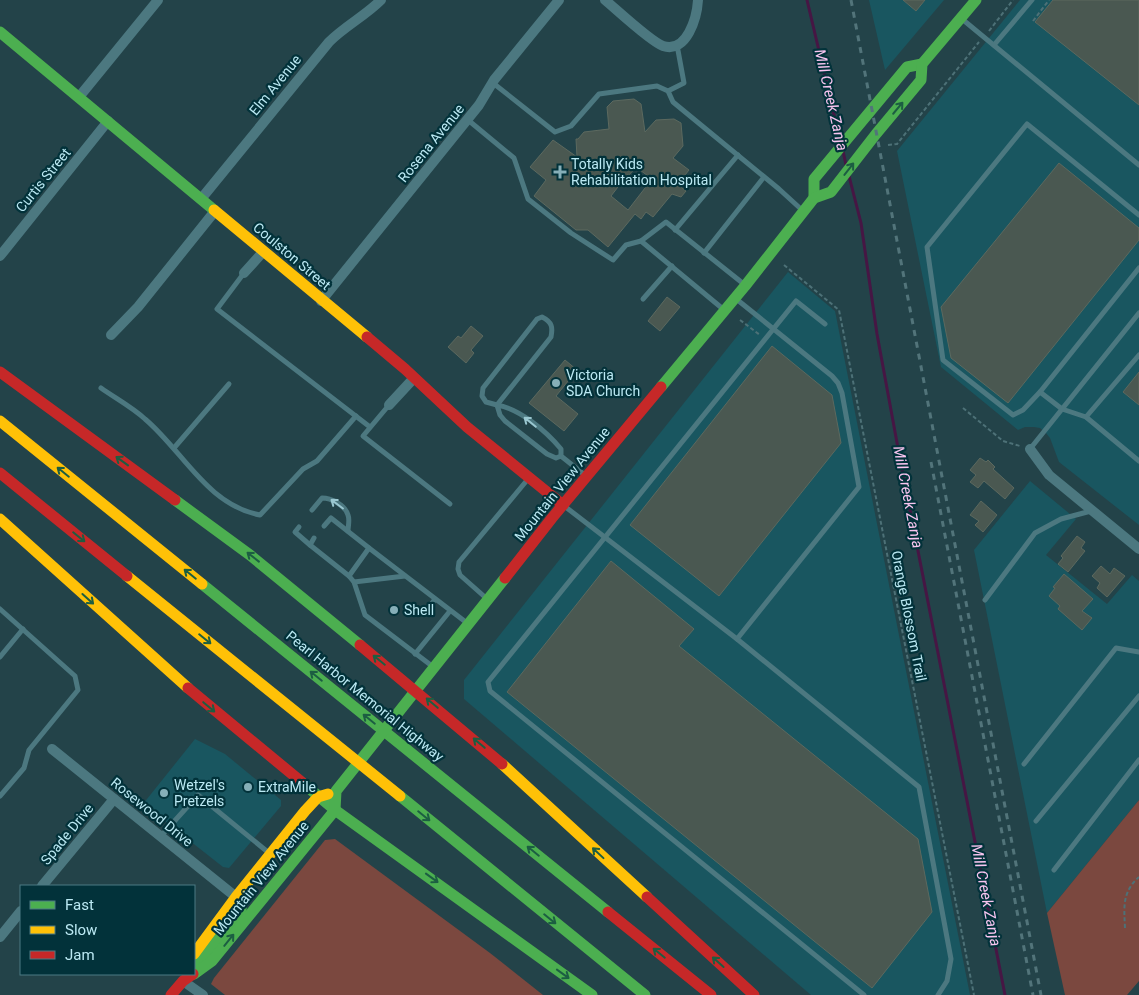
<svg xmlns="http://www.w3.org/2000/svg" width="1139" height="995" font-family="Roboto,sans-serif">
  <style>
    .built { fill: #195660 }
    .green { fill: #7b483f }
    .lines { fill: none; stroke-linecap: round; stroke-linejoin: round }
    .stream { stroke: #461644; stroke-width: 3 }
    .building { fill: #4a5851; stroke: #5c695f; fill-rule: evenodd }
    .path { stroke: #4d7177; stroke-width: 2; stroke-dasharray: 4 2.5; stroke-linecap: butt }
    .lane { stroke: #4c7880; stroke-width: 5 }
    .street { stroke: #4c7880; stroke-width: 10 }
    .fast { stroke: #4caf50; stroke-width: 11 }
    .slow { stroke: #ffc107; stroke-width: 11 }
    .jam { stroke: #c62828; stroke-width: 11 }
    .rail { stroke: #52747a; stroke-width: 3; stroke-dasharray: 6 6; stroke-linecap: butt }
    .oneway { stroke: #1c5e42 }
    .oneway2 { stroke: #9ac7d0 }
    .poi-dot { fill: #86afb8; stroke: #02323a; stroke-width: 2 }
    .labels { text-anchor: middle; stroke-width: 4.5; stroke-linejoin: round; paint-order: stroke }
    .street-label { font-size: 14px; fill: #bbe9f3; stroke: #02323a }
    .poi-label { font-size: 14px; fill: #bbe9f3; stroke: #02323a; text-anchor: start }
    .water-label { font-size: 15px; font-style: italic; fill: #f8c5f0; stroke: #02323a }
  </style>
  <rect width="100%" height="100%" fill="#234349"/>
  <!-- built -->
  <g class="built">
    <path d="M869,0H944L885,70Z"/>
    <path d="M1020,0H1139V525L1059,462L1050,438L1046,433L1040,428L1034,427H1025L1018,430L941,367L897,151Z"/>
    <path d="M788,272L835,311L970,995H811L464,699V680Z"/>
    <path d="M1030,481L1076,519L1046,555L1107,604L1132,575L1139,581V800L1047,913L974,550Z"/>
    <path d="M195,739L225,754L281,800V806L229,868L223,867L143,804Z"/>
  </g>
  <!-- green -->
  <g class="green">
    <path d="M1139,800V981L1127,995H1065L1047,913Z"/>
    <path d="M335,839L490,953L543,995H225L211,984L214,978L325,840Z"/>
  </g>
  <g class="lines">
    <!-- stream -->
    <g class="stream">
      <path d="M807,0L840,140"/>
      <path d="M843,151L846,165"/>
      <path d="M849,176L861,223L877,334L900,459L1005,995"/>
    </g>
  </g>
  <!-- building -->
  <g class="building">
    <path d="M903,0H925L916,11Z"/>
    <path d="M1053,0H1139V105L1035,22Z"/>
    <path d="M634,99L641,104L645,132L656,120L674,119L681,123L683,146L673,158L689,170L685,175L687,176L681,187L686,191L681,197L672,194L653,217L646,212L641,219L635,214L608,247L588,230H576L534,196L546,180L530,167L553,140L577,157L576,139H578L584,132L609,129L607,107L613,101ZM636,167L652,179L628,210L611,196L628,174L629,175Z"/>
    <path d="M1059,163L1139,228V240L1008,403L951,358L941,307Z"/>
    <path d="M667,297L680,307L660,331L648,321Z"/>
    <path d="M471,326L483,336L471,350L474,353L466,363L448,347L458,336L461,338Z"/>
    <path d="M772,346L832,395L841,443L719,596L630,525Z"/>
    <path d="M565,360L577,370L556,396L578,414L564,431L529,403Z"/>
    <path d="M1139,372V405L1123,392Z"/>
    <path d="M980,458L986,462L988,460L995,467L993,469L1014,488L1005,499L984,481L978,488L970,482L976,475L970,470Z"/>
    <path d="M981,501L997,515L983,532L975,525L979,521L970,515Z"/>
    <path d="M1077,536L1085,542L1081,548L1085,551L1068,572L1058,564L1063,558L1061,556Z"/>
    <path d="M611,561L694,629L679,646L918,839L932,912L872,988L507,692Z"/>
    <path d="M1101,566L1110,574L1114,568L1125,576L1107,597L1097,588L1100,583L1092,576Z"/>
    <path d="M1064,574L1093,599L1082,611L1092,618L1082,630L1058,609L1060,606L1049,596L1055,588L1053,587Z"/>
  </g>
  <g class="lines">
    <!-- path -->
    <g class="path">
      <path d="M1033,21L1049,0"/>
      <path d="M989,31L1013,0"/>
      <path d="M888,145L897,144L979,42"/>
      <path d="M784,265L839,310L974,995"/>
      <path d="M740,320L760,335"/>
      <path d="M963,408L1003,441L1020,446"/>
      <path d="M1125,928C1124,907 1122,892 1139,877"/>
    </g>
    <!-- lane -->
    <g class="lane">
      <path d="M962,19L1139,165"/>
      <path d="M994,45L1032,0"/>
      <path d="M493,83L555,132L571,126L599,94L657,86L668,91L673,102L779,189L802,210"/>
      <path d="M668,91L684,83L677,45"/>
      <path d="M468,120L514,158L528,199L571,233L613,260L626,245L641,241"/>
      <path d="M1139,215L1027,124L927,247L943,360L1013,415L1023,410L1040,392L1139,268"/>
      <path d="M675,230L738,155"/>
      <path d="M704,253L764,177"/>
      <path d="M244,273L217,309L370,427"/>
      <path d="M735,298L832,376L838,383L842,393L859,487L737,639L919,787L951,959L947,981L938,995"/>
      <path d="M643,299L672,266"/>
      <path d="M723,309L641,241L666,222L745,285"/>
      <path d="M542,317C552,322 553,327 551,337L497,405L486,402L482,396L483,388L537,319Z"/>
      <path d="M825,324L796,301L488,682L490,691L864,995"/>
      <path d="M1139,355L1086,417L1139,461"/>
      <path d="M101,388C115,398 132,407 145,419C183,451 207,505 260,515L303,469L317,461L356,416"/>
      <path d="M1040,392L1062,409L1086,417"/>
      <path d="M389,405L363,436L450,504"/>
      <path d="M174,448L229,384"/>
      <path d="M1030,449L1139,313"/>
      <path d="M561,456V449C546,431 520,409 497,405L500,415L505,421L547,454L556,458L561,456L586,476"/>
      <path d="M563,505L737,639"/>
      <path d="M312,510L322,498C331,498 345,505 348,515C350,520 348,526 348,531"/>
      <path d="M324,526L331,518L369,548"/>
      <path d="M299,527L295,532L310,545"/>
      <path d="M314,538L310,545L349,576"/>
      <path d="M354,582L405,576"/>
      <path d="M486,598L460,575L458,569L459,562L528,479"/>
      <path d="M985,600L1035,533L1061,519L1091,511"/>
      <path d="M0,609L75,676L78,690L29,750L24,768L0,796"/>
      <path d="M428,609L435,599"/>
      <path d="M415,654L450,611"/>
      <path d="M0,657L23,629"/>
      <path d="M432,666L365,615L354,582L349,576L369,548L467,623"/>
      <path d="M1024,764L1116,648L1139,652"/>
      <path d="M1036,821L1139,696"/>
      <path d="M161,836L198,795L269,853"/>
      <path d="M1054,870L1139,760"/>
    </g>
    <!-- street -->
    <g class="street">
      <path d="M605,0C617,10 651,42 663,46C687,54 697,17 698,0"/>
      <path d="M79,97L158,0"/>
      <path d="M201,199L329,42C345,26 365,16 381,0"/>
      <path d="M0,256L108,121"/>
      <path d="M244,273L263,252"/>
      <path d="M321,301L479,105L494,80L559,0"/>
      <path d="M111,335L138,307L215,211"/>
      <path d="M389,405L414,378"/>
      <path d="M1030,449L1049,475L1139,549"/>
      <path d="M52,749L236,897"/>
      <path d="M42,886L114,799"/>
      <path d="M0,937L21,911"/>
      <path d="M183,981L203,995"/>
    </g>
    <!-- fast -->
    <g class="fast">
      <path d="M0,32L214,210"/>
      <path d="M814,198V179L907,67L922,64"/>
      <path d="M661,387L745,286L814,198L831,192L876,134L921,80L922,64L976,0"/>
      <path d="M175,500L250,555L360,645"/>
      <path d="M202,584L608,912"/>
      <path d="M304,784L335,810L592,995"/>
      <path d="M400,796L645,995"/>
      <path d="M194,967L241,909L242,903L236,897"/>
      <path d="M194,974L212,961L335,810L336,791L505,578"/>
    </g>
    <!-- slow -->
    <g class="slow">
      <path d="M214,210L367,337"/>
      <path d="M0,421L202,584"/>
      <path d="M0,519L188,688"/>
      <path d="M127,576L400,796"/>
      <path d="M502,764L647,897"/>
      <path d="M194,954L236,897L305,811L318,797L328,794"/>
    </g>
    <!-- jam -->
    <g class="jam">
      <path d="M367,337L405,369L467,427L563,505"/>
      <path d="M0,372L175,500"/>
      <path d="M0,473L127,576"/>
      <path d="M505,578L552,518L661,387"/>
      <path d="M360,645L502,764"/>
      <path d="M188,688L304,784"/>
      <path d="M647,897L754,995"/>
      <path d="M608,912L711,995"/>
      <path d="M171,995L183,981L193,974"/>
    </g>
    <!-- rail -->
    <g class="rail">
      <path d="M851,0L1041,995"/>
      <path d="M931,462L1033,995"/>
    </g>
  </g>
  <!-- one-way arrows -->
  <defs><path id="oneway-shaft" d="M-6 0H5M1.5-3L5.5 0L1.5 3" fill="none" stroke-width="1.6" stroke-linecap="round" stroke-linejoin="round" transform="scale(1.25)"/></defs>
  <g class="oneway">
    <use href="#oneway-shaft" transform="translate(898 108) rotate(-50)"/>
    <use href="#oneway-shaft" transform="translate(849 169) rotate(-52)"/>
    <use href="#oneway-shaft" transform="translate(122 461) rotate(-144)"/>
    <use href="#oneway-shaft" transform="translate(63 472) rotate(-141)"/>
    <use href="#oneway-shaft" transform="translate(79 537) rotate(39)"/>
    <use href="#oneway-shaft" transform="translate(253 557) rotate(-142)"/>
    <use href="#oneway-shaft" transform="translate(190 574) rotate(-141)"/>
    <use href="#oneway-shaft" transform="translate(88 599) rotate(42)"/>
    <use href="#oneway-shaft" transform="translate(205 639) rotate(39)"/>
    <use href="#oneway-shaft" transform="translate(379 660) rotate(-141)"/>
    <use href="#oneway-shaft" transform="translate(316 676) rotate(-141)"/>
    <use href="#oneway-shaft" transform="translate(432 703) rotate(-140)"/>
    <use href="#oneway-shaft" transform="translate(209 707) rotate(40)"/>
    <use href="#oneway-shaft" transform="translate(369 719) rotate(-141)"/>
    <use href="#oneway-shaft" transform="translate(479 743) rotate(-140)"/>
    <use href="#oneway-shaft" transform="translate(424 816) rotate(39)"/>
    <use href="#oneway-shaft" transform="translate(533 851) rotate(-141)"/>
    <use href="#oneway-shaft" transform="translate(598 853) rotate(-137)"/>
    <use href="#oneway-shaft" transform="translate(432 878) rotate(36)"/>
    <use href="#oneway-shaft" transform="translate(550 919) rotate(39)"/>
    <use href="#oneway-shaft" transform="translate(229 940) rotate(-51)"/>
    <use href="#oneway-shaft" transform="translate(659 953) rotate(-141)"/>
    <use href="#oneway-shaft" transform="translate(718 962) rotate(-138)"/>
    <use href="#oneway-shaft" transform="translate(563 974) rotate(36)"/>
  </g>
  <g class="oneway2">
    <use href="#oneway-shaft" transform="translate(530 422) rotate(-141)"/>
    <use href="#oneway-shaft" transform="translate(337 504) rotate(-143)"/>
  </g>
  <!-- markers -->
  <g class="poi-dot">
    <path d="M557.5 164.5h5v5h5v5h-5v5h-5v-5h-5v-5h5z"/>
    <circle cx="556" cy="383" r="5"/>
    <circle cx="394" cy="610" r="5"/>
    <circle cx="248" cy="787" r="5"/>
    <circle cx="164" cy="793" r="5"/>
  </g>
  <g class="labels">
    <!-- street labels -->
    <g class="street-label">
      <text transform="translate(275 85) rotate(-51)" y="5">Elm Avenue</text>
      <text transform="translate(431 143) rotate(-51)" y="5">Rosena Avenue</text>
      <text transform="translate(43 180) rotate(-51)" y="5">Curtis Street</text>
      <text transform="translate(292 256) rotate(40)" y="5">Coulston Street</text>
      <text transform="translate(562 484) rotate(-51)" y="5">Mountain View Avenue</text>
      <text transform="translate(909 616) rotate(79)" y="5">Orange Blossom Trail</text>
      <text transform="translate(365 696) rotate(39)" y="5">Pearl Harbor Memorial Highway</text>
      <text transform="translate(152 812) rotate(39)" y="5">Rosewood Drive</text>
      <text transform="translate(67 834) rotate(-51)" y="5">Spade Drive</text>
      <text transform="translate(261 878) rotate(-51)" y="5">Mountain View Avenue</text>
    </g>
    <!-- poi labels -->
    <g class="poi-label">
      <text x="571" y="169">Totally Kids<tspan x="571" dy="16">Rehabilitation Hospital</tspan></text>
      <text x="566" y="380">Victoria<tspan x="566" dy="16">SDA Church</tspan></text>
      <text x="404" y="615">Shell</text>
      <text x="174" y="790">Wetzel's<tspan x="174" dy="16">Pretzels</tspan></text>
      <text x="258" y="792">ExtraMile</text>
    </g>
    <!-- water labels -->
    <g class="water-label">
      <text transform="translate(831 100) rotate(77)" y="5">Mill Creek Zanja</text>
      <text transform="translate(908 497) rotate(79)" y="5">Mill Creek Zanja</text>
      <text transform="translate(986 895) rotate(79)" y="5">Mill Creek Zanja</text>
    </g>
  </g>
  <!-- legend -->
  <rect x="20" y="885" width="175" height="90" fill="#02323a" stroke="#4c7b84"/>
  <rect x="30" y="901" width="25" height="8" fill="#4caf50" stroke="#4c7b84"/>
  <text x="65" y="910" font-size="15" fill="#bbe9f3">Fast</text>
  <rect x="30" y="926" width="25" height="8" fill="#ffc107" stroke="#4c7b84"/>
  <text x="65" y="935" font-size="15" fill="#bbe9f3">Slow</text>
  <rect x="30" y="951" width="25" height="8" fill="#c62828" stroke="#4c7b84"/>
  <text x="65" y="960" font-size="15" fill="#bbe9f3">Jam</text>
</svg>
